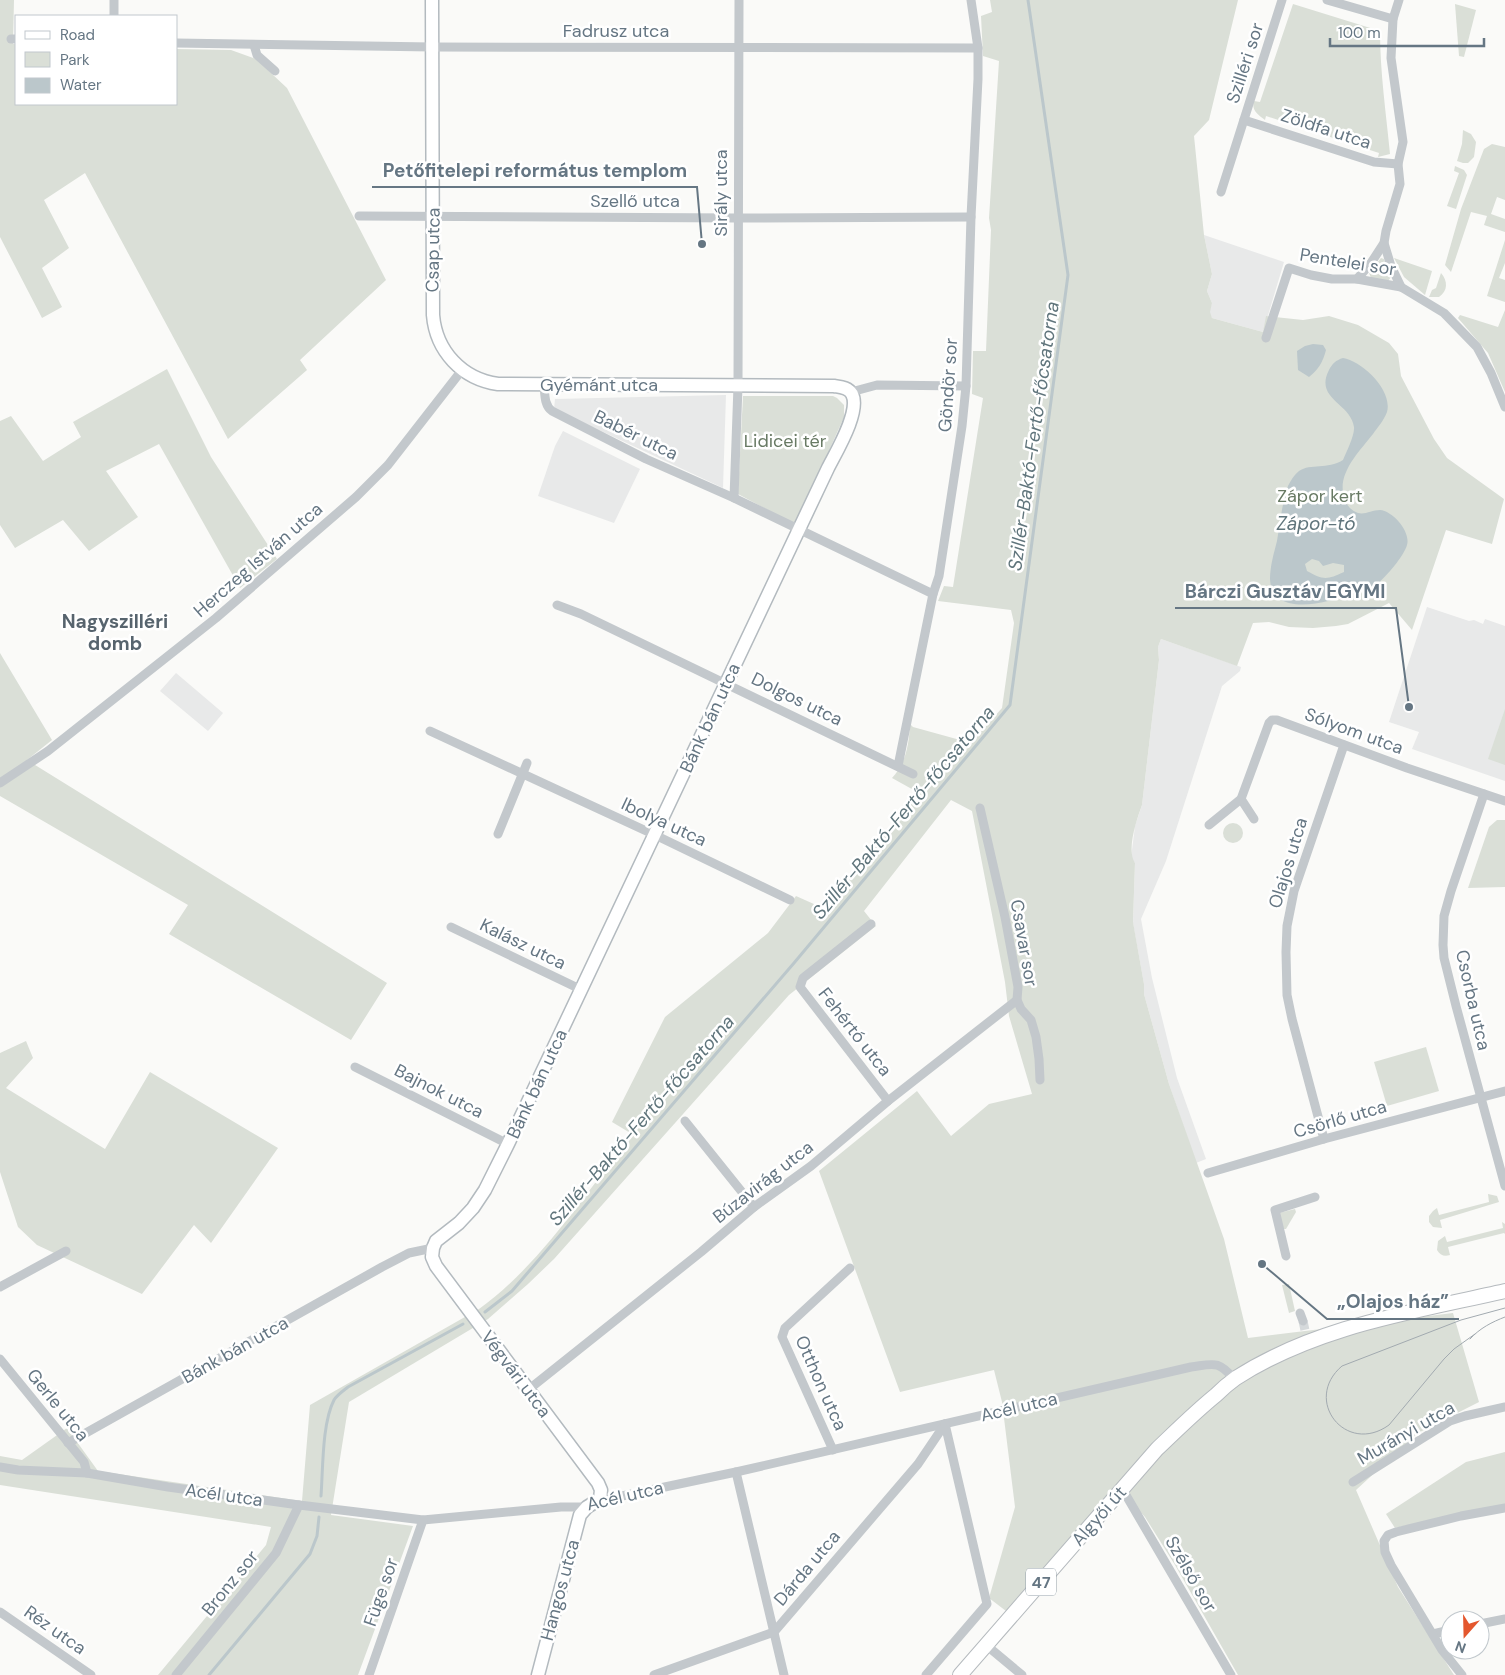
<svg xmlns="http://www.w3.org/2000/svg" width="1505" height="1675" font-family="'DM Sans',sans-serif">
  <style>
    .built { fill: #e8e9e9 }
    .green { fill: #dadfd7 }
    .water { fill: #bbc7cb; fill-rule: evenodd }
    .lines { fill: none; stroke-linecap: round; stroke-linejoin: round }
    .stream { stroke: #bbc7cb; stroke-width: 3 }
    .street-tunnel { stroke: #d5d9db; stroke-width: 9; stroke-dasharray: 9 4.5; stroke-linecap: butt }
    .secondary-casing { stroke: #b3babf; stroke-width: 15 }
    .primary-casing { stroke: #b5babe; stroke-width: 16 }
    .street { stroke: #c3c8cc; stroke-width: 9 }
    .secondary { stroke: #fff; stroke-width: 12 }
    .primary { stroke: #fff; stroke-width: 14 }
    .tram { stroke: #a2aab0; stroke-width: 1 }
    .labels { text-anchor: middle; stroke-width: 5; stroke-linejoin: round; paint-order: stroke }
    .shield { fill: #fff; stroke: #939fa8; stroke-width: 1 }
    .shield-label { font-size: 16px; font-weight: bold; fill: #657683 }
    .street-label { font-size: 18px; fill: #657683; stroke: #fff }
    .park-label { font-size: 18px; fill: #687a64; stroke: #fff }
    .water-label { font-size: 19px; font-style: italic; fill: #60757c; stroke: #fff }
    .neighbourhood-label { font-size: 19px; font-weight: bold; fill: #57646e; stroke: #fff }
    .leader { fill: none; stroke: #657683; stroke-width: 2 }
    .callout-dot { fill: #657683; stroke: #fff; stroke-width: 2 }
    .callout-label { font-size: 19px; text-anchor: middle; font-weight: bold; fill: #657683; stroke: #fff; stroke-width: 5; stroke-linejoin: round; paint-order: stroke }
  </style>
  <rect width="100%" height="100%" fill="#fafaf8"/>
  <!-- built -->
  <g class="built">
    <path d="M1204,235L1284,262L1263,332L1212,318L1209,312L1212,303L1207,291L1212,274Z"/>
    <path d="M726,395L723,488L554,409L555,399Z"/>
    <path d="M563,431L640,469L614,523L538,496L555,446Z"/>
    <path d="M1427,607L1469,621L1474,620L1483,624L1485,619L1505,626V781L1412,749L1419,732L1389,722Z"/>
    <path d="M1161,639L1241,667L1240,671L1222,686L1166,861L1141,919L1152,978L1177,1078L1206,1159L1196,1163L1169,1084L1144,994V984L1133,923L1135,863L1131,858L1135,826L1142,805L1159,660L1158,647Z"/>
    <path d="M176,673L223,713L208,731L160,691Z"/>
  </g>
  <!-- green -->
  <g class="green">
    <path d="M0,0H14L13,44H16V104H176V49L231,50L256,59L287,88L386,280L300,360L307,370L228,439L85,173L44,200L69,248L42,268L62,307L42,318L0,237Z"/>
    <path d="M990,0H1238L1209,120L1194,136L1204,235L1212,274L1207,291L1212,303L1210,312L1212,318L1263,332L1266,316L1303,320L1329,316L1358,325L1389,343L1398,354L1401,376L1434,439L1447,458L1504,499L1492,544L1446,530L1412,630L1389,603L1348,624L1336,626L1313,628L1289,627L1269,622L1253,623L1237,666L1161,639L1158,647L1159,660L1142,805C1137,819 1126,850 1135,863L1133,922L1144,984V994L1169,1084L1224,1239L1248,1338L1453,1313L1479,1402L1418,1433L1356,1490L1398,1587L1454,1675H1238L1175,1565L1145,1517L1117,1486L1006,1611L989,1598L1015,1507L1002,1402L994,1370L900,1392L819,1171L917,1091L951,1136L989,1104L1032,1094L1009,1016L1005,982L972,811L951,800L864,911L876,926L789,995L554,1259L528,1284L488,1319L349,1402L331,1515L413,1526L358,1675H158L266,1545L271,1527L0,1485V1456L22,1460L67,1428L98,1471L302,1501L310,1405L479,1309C539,1266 587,1192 632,1134L612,1122L665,1017L768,933L796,896L825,909L919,793L892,778C906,763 909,744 910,724L913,727L971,743L1002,708L1014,623L1011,610L938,601L944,586L953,587L983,398L972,394L973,351H986L991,230L989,218L999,61L983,56L981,16L992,12Z"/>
    <path d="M1293,4L1380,31C1380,72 1386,113 1390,154L1378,157L1379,153L1266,116L1265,120C1258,115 1251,110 1254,101L1260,102Z"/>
    <path d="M1455,4L1476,10L1464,57L1459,56Z"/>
    <path d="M1463,130L1471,134L1476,142L1474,157L1468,163H1463L1457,161L1462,144Z"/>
    <path d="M1492,144L1505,147V200L1497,197L1491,214L1505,219V232L1484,225L1487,216L1471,212L1451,272L1445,265L1461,209L1484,149Z"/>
    <path d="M1455,166L1464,170L1467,175L1456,209L1447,206L1459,173L1454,171Z"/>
    <path d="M1505,240V263L1499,278L1505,280V302L1487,296Z"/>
    <path d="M1381,258L1384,259L1391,277L1388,281L1371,278L1369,273Z"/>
    <path d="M1394,258L1432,271L1425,295L1404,277Z"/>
    <path d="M1441,273C1448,281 1448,291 1439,297H1429L1432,290L1436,288Z"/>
    <path d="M1505,310V392L1488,353L1458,318L1460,315L1498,327Z"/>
    <path d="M167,369L211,457L277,559L240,588L159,444L106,471L138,517L89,551L63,520L15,548L0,525V421L11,416L43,461L81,437L73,422Z"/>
    <path d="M743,396H833L837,398L844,405V417L796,525L738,494Z"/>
    <path d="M0,653L52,740L27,760L387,983L351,1040L169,934L188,905L0,796Z"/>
    <path d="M1505,709V765L1488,759Z"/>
    <path d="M1497,820H1505V887L1468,888L1489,827Z"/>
    <circle cx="1233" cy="833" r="10"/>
    <path d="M26,1041L33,1058L6,1088L105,1149L150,1072L278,1148L211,1243L194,1225L142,1294L37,1245L18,1227L0,1172V1053Z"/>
    <path d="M1426,1047L1439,1091L1387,1106L1374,1062Z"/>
    <path d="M1488,1194L1497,1196L1499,1202L1440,1220L1442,1228L1433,1227L1429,1222V1216L1433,1211L1437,1208L1439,1215L1489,1202Z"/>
    <path d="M1295,1209L1296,1212L1286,1229H1283L1279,1213Z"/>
    <path d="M1502,1222L1505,1224V1234L1504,1233L1448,1247L1450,1255C1444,1257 1440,1255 1437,1250L1438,1241L1445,1236L1447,1242L1503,1228Z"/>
    <path d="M1289,1284L1295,1311L1289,1313L1282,1285Z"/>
    <path d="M1505,1452V1504L1395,1528L1386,1514L1466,1462Z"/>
  </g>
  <!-- water -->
  <g class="water">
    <path d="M1313,344L1323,345L1326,350C1323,362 1318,370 1309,377L1298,370L1297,351L1305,346Z"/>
    <path d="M1343,358C1362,361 1393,390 1387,412C1384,420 1378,427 1373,434C1359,452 1335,475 1345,500C1347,506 1352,511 1358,513C1365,515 1372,510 1380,510C1393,511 1411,532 1407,545C1404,556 1386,577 1377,584C1370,588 1360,591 1352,594C1329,602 1272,619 1270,579C1270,566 1274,553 1277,541C1280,523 1282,503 1288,486C1291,480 1294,475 1299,471C1311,463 1327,470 1343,460C1346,453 1355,435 1354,427C1351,403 1314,399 1329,370C1332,364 1336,360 1343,358ZM1312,559L1319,561L1323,566L1333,563L1344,565V572C1327,580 1323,580 1307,571L1305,564Z"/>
  </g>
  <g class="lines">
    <!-- stream -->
    <g class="stream">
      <path d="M485,1312L512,1291L794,963L1010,705L1068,275L1028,0"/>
      <path d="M321,1496C323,1469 322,1423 334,1400C337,1395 343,1391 348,1387L463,1324"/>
      <path d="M209,1675L310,1554L317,1536L319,1517"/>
    </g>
    <!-- street-tunnel -->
    <path class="street-tunnel" d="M1303,1321L1309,1349"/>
    <!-- secondary casing -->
    <g class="secondary-casing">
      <path id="secondary" d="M432,0L433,315C436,351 462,379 498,384L834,386C840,387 848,387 852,394C861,411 836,452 828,468L508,1144L485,1190L473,1208L459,1223L436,1241L433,1248L432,1257L436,1266L598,1483L601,1490L600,1499L587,1507L580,1515L538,1675"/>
    </g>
    <!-- primary casing -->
    <g class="primary-casing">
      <path id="primary" d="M960,1675L1157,1449C1176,1431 1195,1412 1216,1395C1222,1389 1229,1383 1236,1378C1317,1326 1413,1312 1505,1291"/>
    </g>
    <!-- street -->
    <g class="street">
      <path d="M1327,0L1393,19"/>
      <path d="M114,16V0"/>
      <path d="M11,39H16"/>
      <path d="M176,43L432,47L978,48"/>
      <path d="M254,45L257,55L275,71"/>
      <path d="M1244,120L1374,162L1398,164"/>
      <path d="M1221,192L1282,0"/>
      <path d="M359,216L737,218L971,217"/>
      <path d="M1384,243L1391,266L1401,287"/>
      <path d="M1357,279L1371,263L1384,243L1386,231L1400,184L1398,164L1403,142L1391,58L1393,19L1399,0"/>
      <path d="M1266,338L1289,268L1311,275L1332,279H1357L1401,287L1444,313L1477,347L1491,373L1505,407"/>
      <path d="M544,385C545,394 544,405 552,411L646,459L734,498L933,594"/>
      <path d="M851,392L877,385L966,386"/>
      <path d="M734,498L738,386L739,0"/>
      <path d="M557,605L581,614L913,774"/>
      <path d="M430,731L655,835L790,900"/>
      <path d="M898,766L933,594L939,576L962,426L966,386L971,217L978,79V48L971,0"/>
      <path d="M0,783L48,751L216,618L356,497L388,465L462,370"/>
      <path d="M1484,794L1451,891L1444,916L1443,945L1444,958L1456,1006L1505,1186"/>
      <path d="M1241,799L1254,819"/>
      <path d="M980,808L1005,917L1018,987L1017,1000L1021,1009L1031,1020L1036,1037L1039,1059L1040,1080"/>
      <path d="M1209,825L1241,799L1269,723L1272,720H1277L1407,768L1505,801"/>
      <path d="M498,834L527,763"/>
      <path d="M871,924L803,978L800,987L888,1101"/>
      <path d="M451,927L582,990"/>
      <path d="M355,1067L508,1144"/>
      <path d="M685,1121L754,1207"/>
      <path d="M1324,1139L1292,1019L1287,995L1286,952L1287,926L1294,891L1344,745"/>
      <path d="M1208,1173L1324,1139L1505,1091"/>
      <path d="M1286,1256L1275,1210L1315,1197"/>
      <path d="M0,1287L66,1251"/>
      <path d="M1300,1313L1303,1321"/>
      <path d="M0,1359L84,1462L87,1473"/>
      <path d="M528,1390L701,1252L754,1207L811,1166L888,1101L1017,1000"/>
      <path d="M68,1443L382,1267L409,1253L433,1248"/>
      <path d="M833,1450L782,1337L785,1328L850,1268"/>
      <path d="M0,1467L18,1470L87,1473L168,1487L299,1505L423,1520L561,1507H587"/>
      <path d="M736,1472L784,1675"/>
      <path d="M1353,1482L1450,1421L1465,1416L1505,1407"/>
      <path d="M1123,1490L1231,1675"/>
      <path d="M600,1499L622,1496L736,1472L1191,1367C1214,1364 1218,1360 1234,1379"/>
      <path d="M0,1612L91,1675"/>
      <path d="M1480,1624L1505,1619"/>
      <path d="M1433,1634L1450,1630"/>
      <path d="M986,1645L1022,1675"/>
      <path d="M176,1675L276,1553L299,1505"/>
      <path d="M369,1675L423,1520"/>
      <path d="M654,1675L774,1632L918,1464L945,1424"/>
      <path d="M926,1675L987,1604L945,1424"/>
      <path d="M1462,1675L1442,1650L1391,1565L1385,1552L1384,1541L1388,1535L1396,1532L1461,1516L1505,1508"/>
    </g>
    <!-- secondary -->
    <use href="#secondary" class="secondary"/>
    <!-- primary -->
    <use href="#primary" class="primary"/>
    <!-- tram -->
    <g class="tram">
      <path d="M1475,1334L1454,1349L1444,1359L1389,1425C1346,1456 1302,1400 1342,1366L1461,1320L1505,1308"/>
      <path d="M1470,1339C1480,1328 1492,1322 1505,1317"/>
    </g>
  </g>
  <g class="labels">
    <!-- shield labels -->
    <rect class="shield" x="1026" y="1568.5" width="30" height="27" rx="4"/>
    <g class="shield-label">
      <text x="1041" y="1588">47</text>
    </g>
    <!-- street labels -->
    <g class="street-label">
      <text x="616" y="37">Fadrusz utca</text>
      <text transform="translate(1245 63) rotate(-72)" y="6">Szilléri sor</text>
      <text transform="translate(1326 129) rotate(18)" y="6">Zöldfa utca</text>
      <text transform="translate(721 193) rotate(-90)" y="6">Sirály utca</text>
      <text x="635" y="207">Szellő utca</text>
      <text transform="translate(433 250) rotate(-89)" y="6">Csap utca</text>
      <text transform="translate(1348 262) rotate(9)" y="6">Pentelei sor</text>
      <text x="599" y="391">Gyémánt utca</text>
      <text transform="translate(948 385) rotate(-86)" y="6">Göndör sor</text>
      <text transform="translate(636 435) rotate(26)" y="6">Babér utca</text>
      <text transform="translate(258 560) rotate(-41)" y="6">Herczeg István utca</text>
      <text transform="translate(797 699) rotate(26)" y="6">Dolgos utca</text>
      <text transform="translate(710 718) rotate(-65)" y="6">Bánk bán utca</text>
      <text transform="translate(1354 731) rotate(20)" y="6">Sólyom utca</text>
      <text transform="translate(664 822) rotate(25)" y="6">Ibolya utca</text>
      <text transform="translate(1288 863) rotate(-73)" y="6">Olajos utca</text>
      <text transform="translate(1024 943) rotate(80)" y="6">Csavar sor</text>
      <text transform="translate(523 944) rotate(26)" y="6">Kalász utca</text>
      <text transform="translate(1473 1000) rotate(77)" y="6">Csorba utca</text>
      <text transform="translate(855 1032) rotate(52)" y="6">Fehértó utca</text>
      <text transform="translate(537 1084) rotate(-65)" y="6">Bánk bán utca</text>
      <text transform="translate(439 1091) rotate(27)" y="6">Bajnok utca</text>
      <text transform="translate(1340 1119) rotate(-16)" y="6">Csörlő utca</text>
      <text transform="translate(763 1182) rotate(-38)" y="6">Búzavirág utca</text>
      <text transform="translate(235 1350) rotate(-29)" y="6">Bánk bán utca</text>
      <text transform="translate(516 1374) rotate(53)" y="6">Végvári utca</text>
      <text transform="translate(821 1383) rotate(66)" y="6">Otthon utca</text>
      <text transform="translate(58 1405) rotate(51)" y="6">Gerle utca</text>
      <text transform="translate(1019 1407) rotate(-13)" y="6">Acél utca</text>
      <text transform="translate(1406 1433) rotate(-30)" y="6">Murányi utca</text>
      <text transform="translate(224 1495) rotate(8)" y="6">Acél utca</text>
      <text transform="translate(625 1496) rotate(-13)" y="6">Acél utca</text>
      <text transform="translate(1099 1516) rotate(-49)" y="6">Algyői út</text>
      <text transform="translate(807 1568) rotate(-50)" y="6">Dárda utca</text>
      <text transform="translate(1191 1574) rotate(60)" y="6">Szélső sor</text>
      <text transform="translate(230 1583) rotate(-51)" y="6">Bronz sor</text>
      <text transform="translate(560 1590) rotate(-75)" y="6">Hangos utca</text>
      <text transform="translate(381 1592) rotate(-71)" y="6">Füge sor</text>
      <text transform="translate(55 1630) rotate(35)" y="6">Réz utca</text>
    </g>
    <!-- park labels -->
    <g class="park-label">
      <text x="785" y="447">Lidicei tér</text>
      <text x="1320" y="502">Zápor kert</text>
    </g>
    <!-- water labels -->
    <g class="water-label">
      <text transform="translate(1033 436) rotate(-82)" y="7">Szillér-Baktó-Fertő-főcsatorna</text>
      <text x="1316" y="530">Zápor-tó</text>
      <text transform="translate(903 812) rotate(-50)" y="7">Szillér-Baktó-Fertő-főcsatorna</text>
      <text transform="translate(641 1120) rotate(-49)" y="7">Szillér-Baktó-Fertő-főcsatorna</text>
    </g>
    <!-- neighbourhood labels -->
    <g class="neighbourhood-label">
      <text x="115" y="628">Nagyszilléri<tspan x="115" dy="22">domb</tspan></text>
    </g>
  </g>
  <!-- callouts -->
  <path class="leader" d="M702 244L697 187H372M1409 707L1396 608H1175M1262 1264L1327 1319H1459"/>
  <g class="callout-dot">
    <circle cx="702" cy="244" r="5"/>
    <circle cx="1409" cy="707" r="5"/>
    <circle cx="1262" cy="1264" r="5"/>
  </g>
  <g class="callout-label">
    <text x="535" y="177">Petőfitelepi református templom</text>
    <text x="1285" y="598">Bárczi Gusztáv EGYMI</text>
    <text x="1393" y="1308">„Olajos ház”</text>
  </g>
  <!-- legend -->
  <rect x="15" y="15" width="162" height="90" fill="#ffffff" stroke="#c1c8cd"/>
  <rect x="25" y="31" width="25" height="8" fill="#ffffff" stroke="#c1c8cd"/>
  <text x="60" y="40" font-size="15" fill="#657683">Road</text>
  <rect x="25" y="52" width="25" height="15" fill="#dadfd7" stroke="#c1c8cd"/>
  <text x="60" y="65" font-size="15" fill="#657683">Park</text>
  <rect x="25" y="78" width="25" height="15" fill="#bbc7cb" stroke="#c1c8cd"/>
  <text x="60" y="90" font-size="15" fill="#657683">Water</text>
  <!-- north arrow -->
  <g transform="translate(1465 1635) rotate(200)"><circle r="24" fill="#ffffff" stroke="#c1c8cd"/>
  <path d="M0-4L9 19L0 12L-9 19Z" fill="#e4572e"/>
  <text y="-8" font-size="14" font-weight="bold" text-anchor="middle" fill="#657683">N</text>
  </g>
  <!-- scale -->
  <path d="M1330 38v8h154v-8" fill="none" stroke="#657683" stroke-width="2.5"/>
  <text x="1338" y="38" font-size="15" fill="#657683" stroke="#ffffff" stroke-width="4" paint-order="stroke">100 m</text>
</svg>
